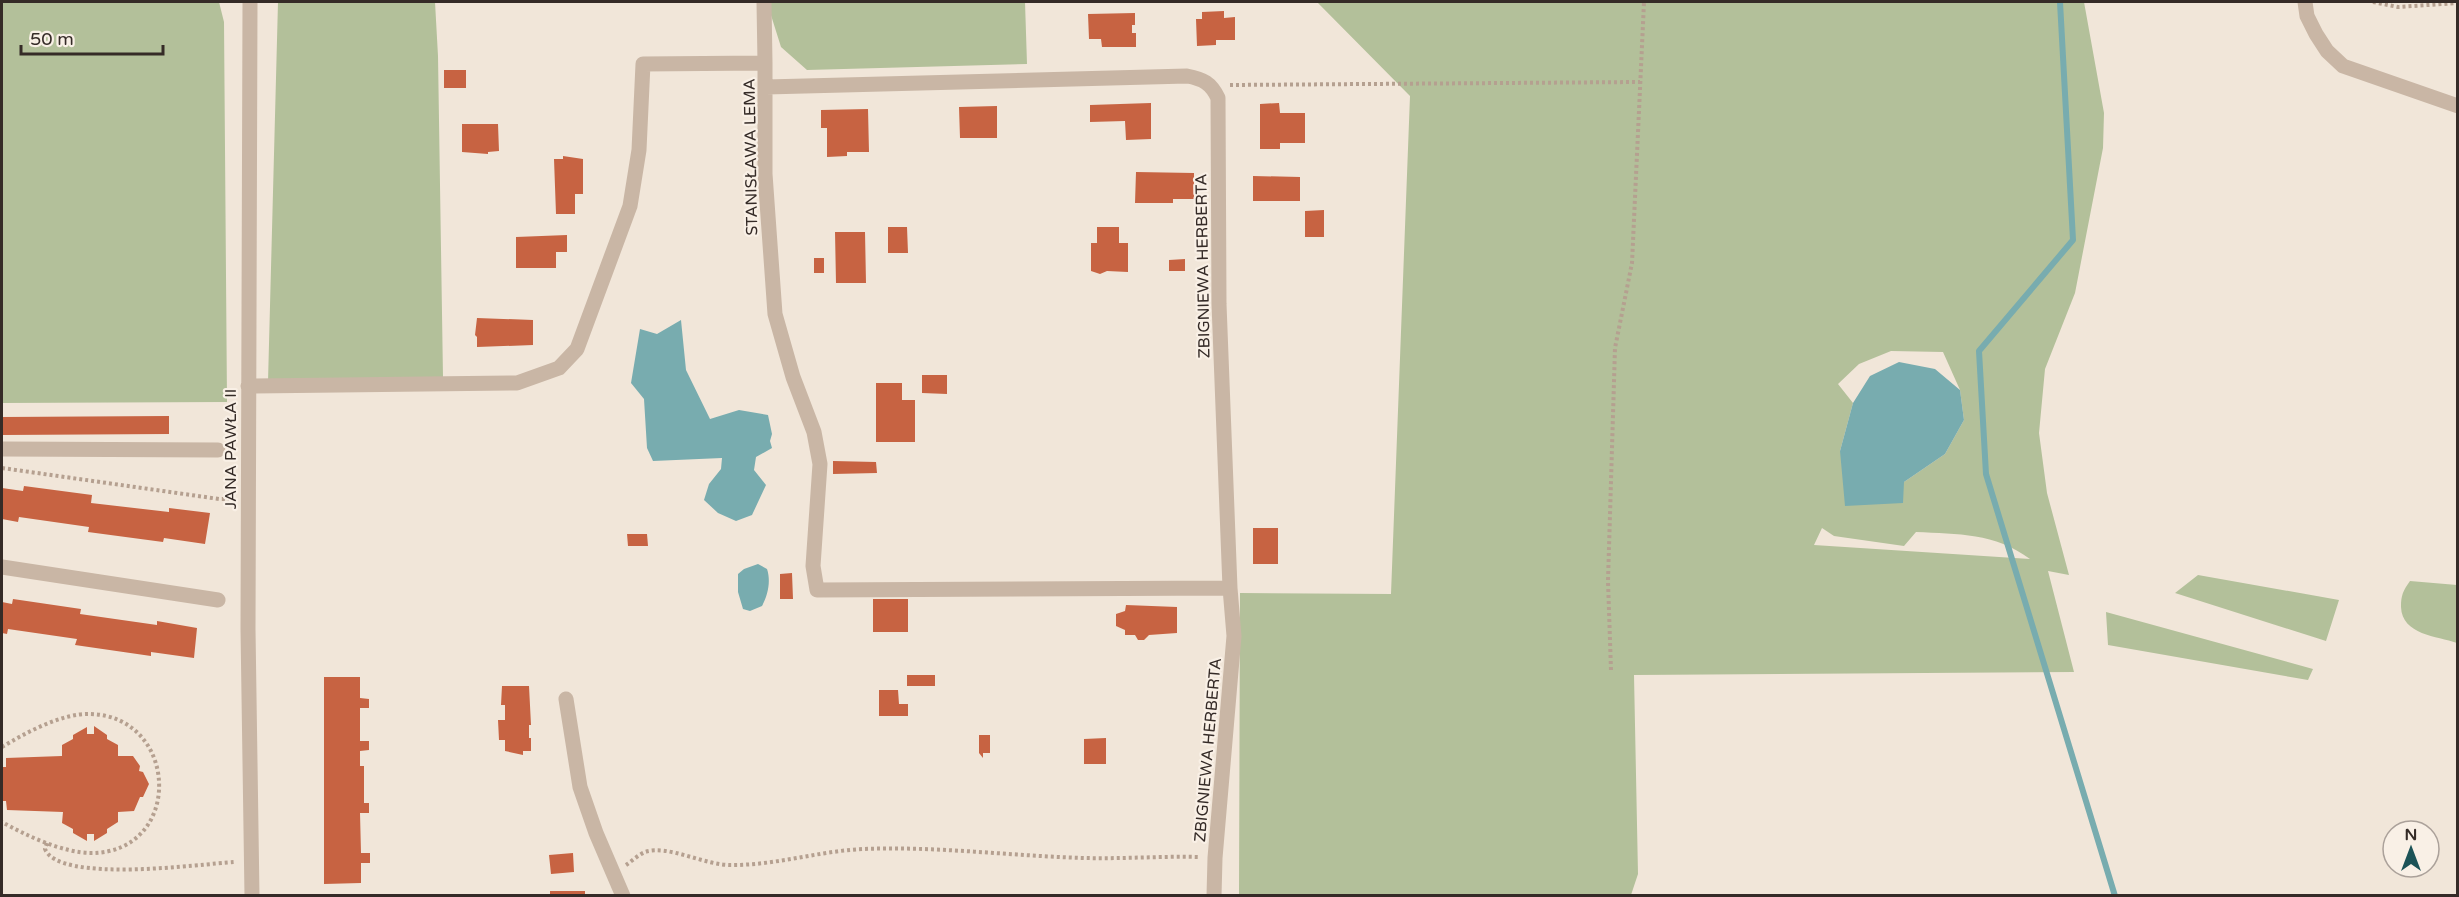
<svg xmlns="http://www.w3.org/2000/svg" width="2459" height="897" font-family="'Varela Round',sans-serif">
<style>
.green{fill:#b3c09a;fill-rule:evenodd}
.water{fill:#78acaf}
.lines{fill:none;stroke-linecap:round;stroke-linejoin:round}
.stream{stroke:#78acaf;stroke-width:6}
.building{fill:#c76342}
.path{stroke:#b5a090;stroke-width:4;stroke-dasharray:3 3;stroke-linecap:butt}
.minor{stroke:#c9b6a5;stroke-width:15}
.labels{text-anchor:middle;stroke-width:4.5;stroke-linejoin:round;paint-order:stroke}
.street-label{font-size:16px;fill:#352b27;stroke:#f9f0e6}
</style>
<rect width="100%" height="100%" fill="#f1e6d9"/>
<path class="green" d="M2 2H219L224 22 227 402 2 403Z
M278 2H435L438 56 443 377 268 382Z
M770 2H1025L1027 64 807 70 781 47 770 12Z
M1317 2H2084L2104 113 2103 148 2075 293 2045 369 2039 433 2047 493 2069 575 2048 571 2074 672 1634 675 1638 874 1631 895 1239 896 1240 593 1391 594 1410 96ZM1891 351 1943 352 1960 390 1964 420 1945 454 1904 482 1840 451 1853 403 1838 384 1859 364ZM1822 528 1834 536 1904 546 1916 532C1958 534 1995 533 2030 559L1814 545Z
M2198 575 2339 600 2326 641 2175 593Z
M2410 581 2457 585V643C2437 636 2402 635 2401 607 2401 595 2403 591 2410 581Z
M2106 612 2313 669 2308 680 2108 645Z"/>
<path class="water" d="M681 320 686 370 710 419 739 410 768 415 772 434 770 441 772 448 756 457 754 470 766 485 752 515 736 521 718 513 704 500 709 484 721 469 722 458 653 461 647 448 644 399 631 383 640 329 657 334Z
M1899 362 1935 369 1960 390 1964 420 1945 454 1904 482 1903 503 1845 506 1840 451 1853 403 1870 376Z
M758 564 767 569C771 581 768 595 762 606L750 611 743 609 738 592V574L744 569Z"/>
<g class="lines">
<path class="stream" d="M2060 2 2073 240 1979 351 1986 474 2115 896"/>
</g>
<path class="building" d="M1224 11V18L1235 17V40H1216V45L1197 46 1196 19H1202V12Z
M1135 13V25H1132V33H1136V47H1102L1101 39H1089L1088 14Z
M444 70H466V88H444Z
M1151 103V139L1126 140 1125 121 1090 122V105Z
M1279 103 1280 113H1305V143H1280V149H1260V104Z
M997 106V138H960L959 107Z
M868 109 869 152H847V156L827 157V128H821V110Z
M462 124H498L499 151 488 152V154L462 152Z
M563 156 583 159V194H575V214H556L554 159H563Z
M1136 172 1194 173V199H1173V203H1135Z
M1253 176 1300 177V201H1253Z
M1324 210V237H1305V211Z
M888 227H907L908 253H888Z
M1097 227H1119V243H1128V272L1107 271 1100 274 1091 271V243H1097Z
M835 232H865L866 283H836Z
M567 235V252H556V268H516V237Z
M814 258H824V273H814Z
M1185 259V271H1169V260Z
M477 318 533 320V345L477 347V337L475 335Z
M922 375H947V394L922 393Z
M876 383H902V400H915V442H876Z
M169 416V434L2 435V417Z
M833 461 876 462 877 473 833 474Z
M24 486 92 495 91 503 169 512V508L210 513 205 544 164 538 163 542 88 532 89 527 19 517 18 522 2 519V488L23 491Z
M1253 528H1278V564H1253Z
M627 534H647L648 546H628Z
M792 573 793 599H780V574Z
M13 599 81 609 80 614 157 625V621L197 628 194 658 151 652V656L75 645 77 639 8 629 7 634 2 633V602L12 604Z
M873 599H908V632H873Z
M1126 605 1177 607V633L1149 635 1144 640H1138L1135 635H1125V630L1116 626V614L1125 611Z
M907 675H935V686H907Z
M324 677H360V698L369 699V708H360V741H369V750L360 751V766H364V803H369V813H360L361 853H370V863H361V883L324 884Z
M502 686H529L531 725H529V738H531V751H523V755L505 751V740H499L498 720H505V705H501Z
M879 690H898L899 704H908V716H879Z
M94 726 107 735V739L118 745V756H133L140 766 139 771 143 772 149 784 143 797H140L134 811 118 812V822L107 829V833L94 841V834H87V841L73 833V829L62 823 63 812 7 810 6 801H2V767H6V758L62 756V745L73 739V735L87 727V734H94Z
M979 735H990V753H983V758L979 753Z
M1106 738V764H1084V739Z
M573 853 574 872 551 874 549 855Z
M550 891H585V896H550Z"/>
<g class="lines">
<path class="path" d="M2373 2 2398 7 2458 3
M1230 85 1640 82
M2 468 219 499H231
M1611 670 1608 581 1615 348 1632 263 1644 2
M2 747C25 733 62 713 90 714 180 716 184 853 91 853 63 853 25 835 2 822
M47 843 45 849C59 884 201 864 234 862
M626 865C632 861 638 855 645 852 668 844 705 866 733 865 777 865 819 851 863 849 937 846 1011 856 1085 858 1123 859 1161 856 1199 857"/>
<path class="minor" d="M250 2 248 629 252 896
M764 2 765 63
M2305 2 2307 16 2316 34 2327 51 2343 66 2458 106
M766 87 1187 76C1203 79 1211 83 1218 98L1219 304 1230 588 1234 636 1215 858 1214 896
M248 386 517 383 559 368 577 349 630 206 639 150 643 64 765 63V174L775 314 793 377 814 432 820 464 813 566 817 590 1230 588
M2 449 218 450
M2 567 218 600
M566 699 580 787 596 833 623 896"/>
</g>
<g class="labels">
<g class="street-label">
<text transform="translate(750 157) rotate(-91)" y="6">STANISŁAWA LEMA</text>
<text transform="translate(1202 266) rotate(-91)" y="6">ZBIGNIEWA HERBERTA</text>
<text transform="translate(230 449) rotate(-90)" y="6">JANA PAWŁA II</text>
<text transform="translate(1207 750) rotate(-85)" y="6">ZBIGNIEWA HERBERTA</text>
</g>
</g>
<rect width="2459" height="897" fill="none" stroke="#352b27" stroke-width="6"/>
<g transform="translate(2411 849)"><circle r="28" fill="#f9f0e6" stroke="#aba19a" stroke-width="1.5"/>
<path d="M0-4.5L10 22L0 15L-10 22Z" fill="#1c5357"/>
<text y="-9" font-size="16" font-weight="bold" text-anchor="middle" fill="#352b27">N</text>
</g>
<path d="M21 45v9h142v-9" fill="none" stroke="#352b27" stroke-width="3"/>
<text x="30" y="45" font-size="18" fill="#352b27" stroke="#f9f0e6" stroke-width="4.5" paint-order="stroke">50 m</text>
</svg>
